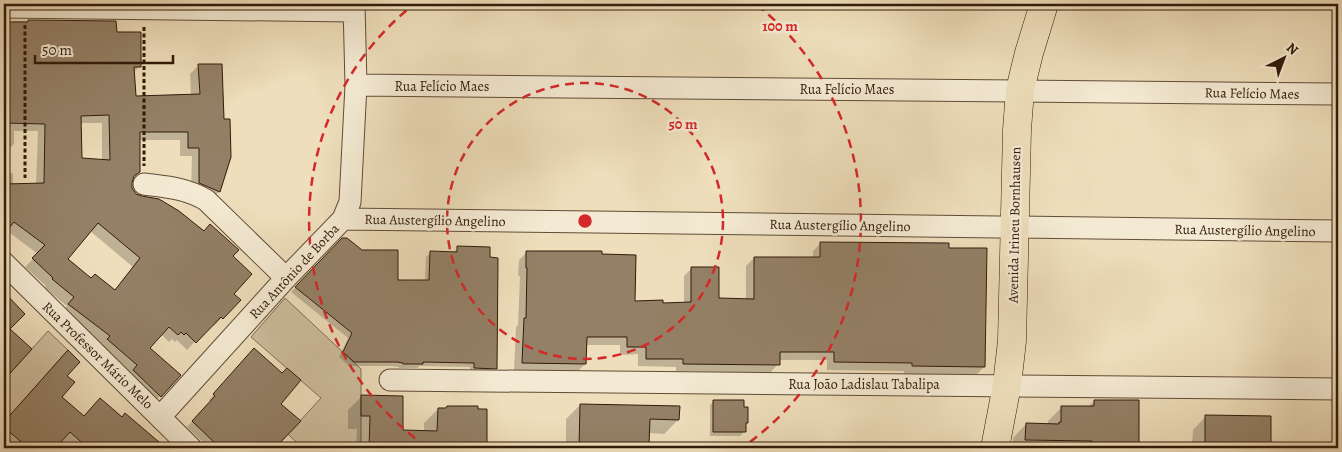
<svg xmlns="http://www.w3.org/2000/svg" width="1342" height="452" font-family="Alegreya,serif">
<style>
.green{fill:#cebd9d;stroke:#806c54}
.shadow{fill:#0003;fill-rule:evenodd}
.building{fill:#948066;stroke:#321b0a;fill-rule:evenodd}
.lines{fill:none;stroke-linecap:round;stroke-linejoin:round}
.minor-casing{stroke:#614c36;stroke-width:23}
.major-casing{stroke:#321b0a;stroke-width:29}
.path{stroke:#321b0a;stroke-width:3;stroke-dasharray:4 2.5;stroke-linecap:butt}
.minor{stroke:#f4ead3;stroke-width:21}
.major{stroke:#eedebb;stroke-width:28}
.ring{fill:none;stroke:#d62828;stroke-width:2.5;stroke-dasharray:9 6}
.labels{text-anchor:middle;stroke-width:5;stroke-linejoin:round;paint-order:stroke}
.street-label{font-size:14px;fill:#321b0a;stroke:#f4ead3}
.centre{fill:#d62828;stroke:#f4ead3;stroke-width:2.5}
.ring-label{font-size:15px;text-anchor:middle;font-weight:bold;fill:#d62828;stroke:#f4ead3;stroke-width:5;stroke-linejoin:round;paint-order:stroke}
</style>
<rect width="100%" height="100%" fill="#eedebb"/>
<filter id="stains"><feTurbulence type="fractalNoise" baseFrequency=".004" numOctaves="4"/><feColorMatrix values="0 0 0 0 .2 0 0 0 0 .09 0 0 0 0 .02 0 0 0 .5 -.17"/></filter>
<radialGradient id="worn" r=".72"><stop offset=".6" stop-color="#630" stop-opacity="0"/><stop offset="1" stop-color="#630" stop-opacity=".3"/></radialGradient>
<path class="green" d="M285 298 361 369V448H302L288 434 321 398 251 337Z
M48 331 68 350 4 422V380Z"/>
<path class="shadow" d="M13 21 116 22V33L140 66 133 73 135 97 191 96 190 74 198 66 223 120 230 157 219 192 211 200 191 191 192 156H180V140H139V172L132 179 131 189 135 195 231 256 232 294 239 300 214 326 212 324 187 350 177 340 175 342 172 339 169 342 161 334 149 348 160 396 152 404 100 347 103 345 61 313 67 306 45 288 46 286 25 267 38 254 6 230 4 232V23H11ZM80 123H102V161L80 159ZM14 131H38L36 184 13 185V173H8V150L14 144ZM90 231 133 267 114 291 91 279 66 259Z
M342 240 397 281H425L426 257 430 253 453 252 458 248 495 368 491 372H470V367L419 366 418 368H399V367L391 366H349L339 357 348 338 291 292Z
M821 243 984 367 976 375 904 374V371L827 370V360H778V364L770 373 676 371V367L638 366V354L620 355V345H585V364L577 372 514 370 516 327 518 325 520 276H518L519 260 527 252 601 256 634 302 662 304 684 303V276L692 268 718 300H746V266L754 258 813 259V251Z
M4 303 6 305 8 329 30 349 4 378Z
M248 354 279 404 280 441 287 448H209L187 427 211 402 209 400Z
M58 362 66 376 61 397 83 417 121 418 156 441 158 440 167 448H66L59 442 53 448H4V423Z
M362 396 401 431 424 432V423L438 409 485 446 508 447 507 448H356L357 429H348V410Z
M714 401 743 408 747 422 744 425V432L740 436H710V405Z
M1094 401H1138L1137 448H1013V438L1026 424 1048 425V421L1062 407H1088Z
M580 405 678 420 664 434 649 433 648 444 644 448H566V419Z
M1206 416 1270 417V448H1169L1173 445H1192L1193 430Z
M913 446 940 448H910Z"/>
<path class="building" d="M28 20 116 21 117 32H141V67H134L136 96 200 94 198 64H222L224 119H230L231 157 220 192 199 183V148H188V132H140V172L134 176 132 183V188L136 194 142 196 159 199 179 211 204 231 210 224 239 250 233 256 252 274 234 294 241 300 223 319 221 317 196 343 186 333 184 335 181 332 178 335 169 327 150 348 181 375 161 397 133 370 137 365 107 339 110 336 68 304 74 297 52 279 53 278 32 258 45 245 14 222 4 234V184L44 183 45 124 4 123V22H28ZM109 115 110 160 82 158 81 116ZM98 223 140 258 115 290 95 274 91 278 68 259Z
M342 238H347L362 250H398V280H429L430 251 457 252V246L490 247V257L498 258 497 369 474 368V363L423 362V364H403V363L397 362H354L343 352 352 333 295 287Z
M820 242 949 243V248H987L985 367 912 366V363L834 362V352H780V365L683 364V359H646V347H627V337H587L586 364 522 363 524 318H526L527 268H526V251H602V254L636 255 635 301 663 300V303L691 302V267H719V298L754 299V257H820Z
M4 292 25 314 10 329 32 349 4 380Z
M254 348 282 373 287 368 301 380 281 404 301 421 275 448H220L192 421 215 396 213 394Z
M68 350 80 362 67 376 75 382 62 397 84 416 100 398 122 417 125 413 166 448H88L70 432 55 448H28L4 427V422Z
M361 395 403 396V430L437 431 438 408H446L447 406H478V409H487V448H369L370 416H361Z
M713 400H744V407H748V423H746V432H713Z
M1094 400H1139V448H1092V441L1025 440 1026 423 1059 424V422H1061V406H1094Z
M580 404 680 406 679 420 650 419 649 445 634 444V448H579Z
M1205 415 1271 416V448H1205Z"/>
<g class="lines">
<defs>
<path id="minor" d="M4 7 354 11
M356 85 1338 94
M144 184C167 187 186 188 206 200L286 278
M343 219 1338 231
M4 263 191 448
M390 380 1338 389
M160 417 286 278 343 219 350 202 356 85 354 4"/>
<path id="major" d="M995 448 1007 385 1012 341 1017 130 1020 90 1029 53 1044 4"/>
</defs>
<use href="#minor" class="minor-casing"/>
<use href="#major" class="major-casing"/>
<path class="path" d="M25 25V178
M144 27V166"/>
<use href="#minor" class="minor"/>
<use href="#major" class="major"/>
</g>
<g class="ring">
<circle cx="585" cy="221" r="138"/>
<path d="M427 447A276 276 0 0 1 413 5M757 5A276 276 0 0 1 743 447"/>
</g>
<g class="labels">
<g class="street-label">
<text x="442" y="91">Rua Felício Maes</text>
<text x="847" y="94">Rua Felício Maes</text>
<text transform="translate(1252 93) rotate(1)" y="5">Rua Felício Maes</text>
<text transform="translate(435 220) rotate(1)" y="5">Rua Austergílio Angelino</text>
<text transform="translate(840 225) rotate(1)" y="5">Rua Austergílio Angelino</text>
<text transform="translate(1014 225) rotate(-89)" y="5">Avenida Irineu Bornhausen</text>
<text transform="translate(1245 230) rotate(1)" y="5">Rua Austergílio Angelino</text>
<text transform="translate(294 271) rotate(-47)" y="5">Rua Antônio de Borba</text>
<text transform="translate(98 355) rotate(44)" y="5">Rua Professor Mário Melo</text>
<text x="864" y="389">Rua João Ladislau Tabalipa</text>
</g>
</g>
<circle cx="585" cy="221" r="8" class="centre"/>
<g class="ring-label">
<text x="780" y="31">100 m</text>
<text x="683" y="129">50 m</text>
</g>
<rect width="1342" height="452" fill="none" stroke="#eedebb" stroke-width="20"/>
<rect x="5" y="5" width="1332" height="442" fill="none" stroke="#321b0a" stroke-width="2.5"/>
<rect x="10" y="10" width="1322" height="432" fill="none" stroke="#321b0a"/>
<g transform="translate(1284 58) rotate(42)" stroke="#f4ead3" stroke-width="4" paint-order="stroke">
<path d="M0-4L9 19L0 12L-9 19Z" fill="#321b0a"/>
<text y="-8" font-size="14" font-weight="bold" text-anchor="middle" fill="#321b0a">N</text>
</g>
<path d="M35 55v8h138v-8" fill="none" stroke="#321b0a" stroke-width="2.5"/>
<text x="42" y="55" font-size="15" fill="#321b0a" stroke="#f4ead3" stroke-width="4" paint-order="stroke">50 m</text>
<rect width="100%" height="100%" filter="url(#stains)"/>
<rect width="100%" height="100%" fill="url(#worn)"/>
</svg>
